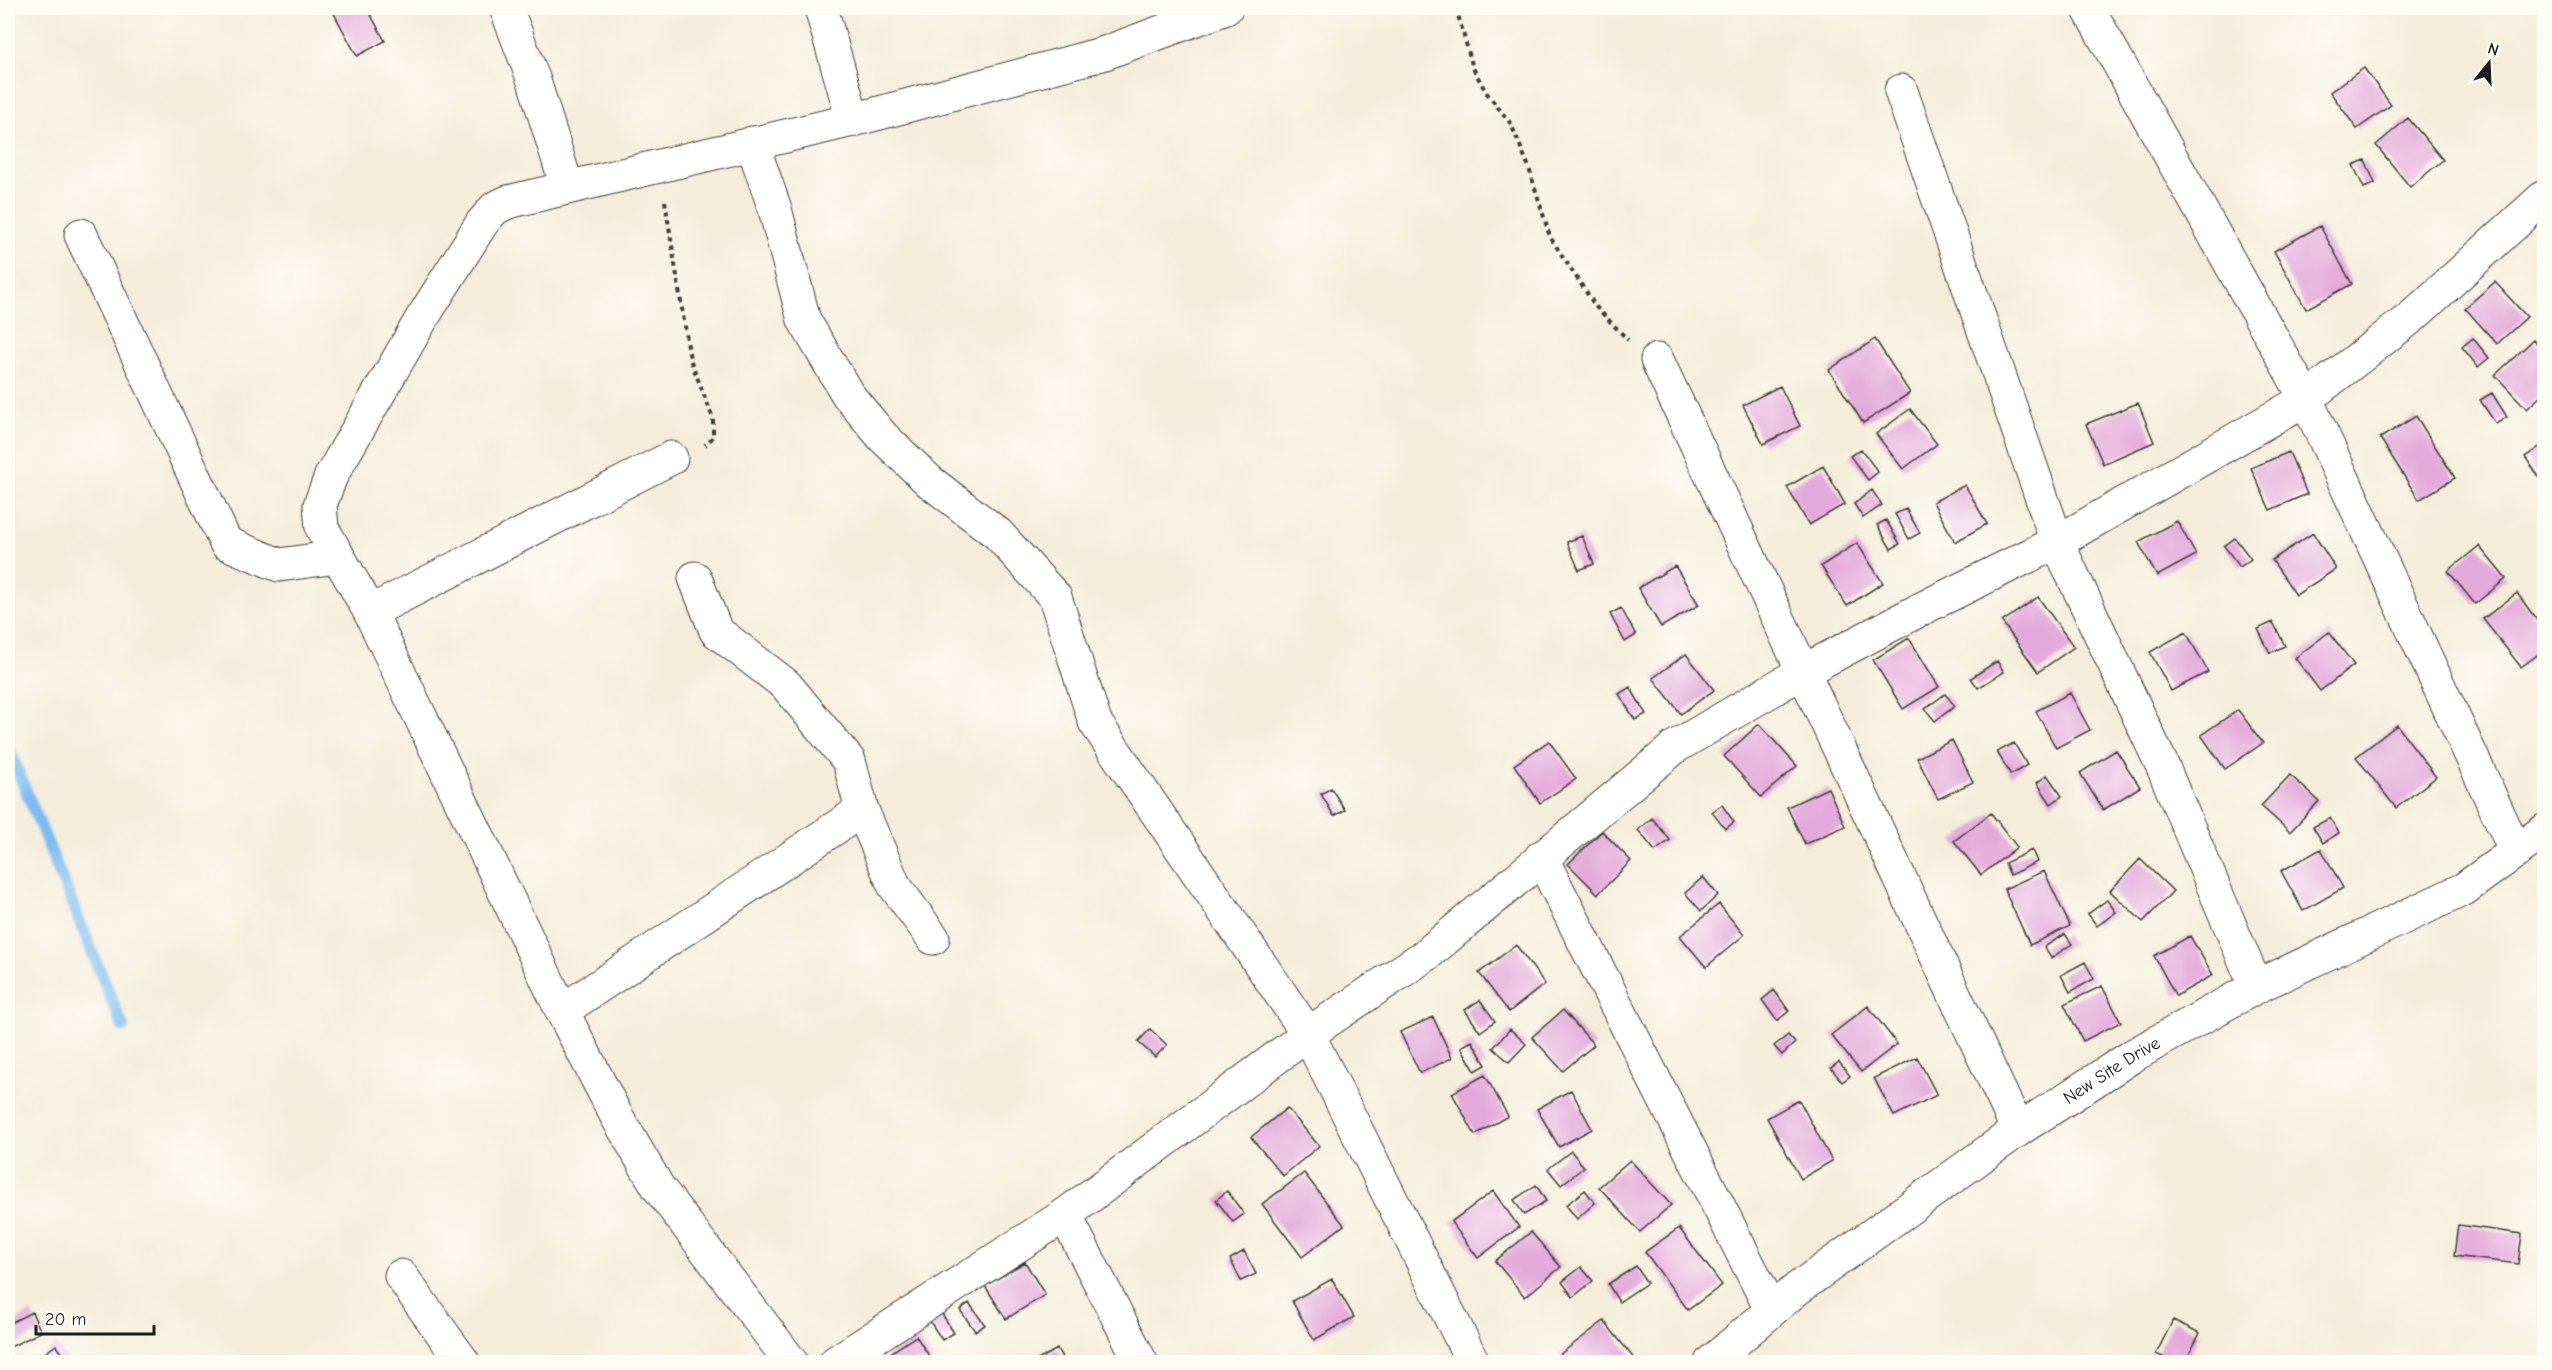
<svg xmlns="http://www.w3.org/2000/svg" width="2552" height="1370" font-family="'Comic Neue',sans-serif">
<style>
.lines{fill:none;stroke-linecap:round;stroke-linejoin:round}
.stream{stroke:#7cbbf0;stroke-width:12}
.building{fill:#e3a9da}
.minor-casing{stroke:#3d3b38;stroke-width:35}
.path{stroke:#3d3b38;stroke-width:4;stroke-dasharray:4.5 4.5;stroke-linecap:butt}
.minor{stroke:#fff;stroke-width:33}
.labels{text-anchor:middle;stroke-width:6;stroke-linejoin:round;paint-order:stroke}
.street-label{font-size:18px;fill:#1c1c1c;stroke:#fdfcf7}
</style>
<rect width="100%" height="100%" fill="#fdfcf7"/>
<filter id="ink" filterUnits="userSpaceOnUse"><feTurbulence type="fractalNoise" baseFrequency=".0167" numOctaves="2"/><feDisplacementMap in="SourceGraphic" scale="12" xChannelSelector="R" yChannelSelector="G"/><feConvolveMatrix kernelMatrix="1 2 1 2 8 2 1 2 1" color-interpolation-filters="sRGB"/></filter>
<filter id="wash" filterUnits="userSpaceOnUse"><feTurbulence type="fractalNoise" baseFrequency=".008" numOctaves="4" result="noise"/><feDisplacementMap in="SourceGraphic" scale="24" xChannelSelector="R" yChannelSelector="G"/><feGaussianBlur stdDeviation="1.35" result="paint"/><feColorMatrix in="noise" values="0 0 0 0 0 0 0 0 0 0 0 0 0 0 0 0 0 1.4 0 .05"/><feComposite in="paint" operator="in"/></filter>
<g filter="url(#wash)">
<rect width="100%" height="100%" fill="#f5edda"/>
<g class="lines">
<path class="stream" d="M8 747 123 1027"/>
</g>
<g id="blocks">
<path class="building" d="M331 8H367L385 41 357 56Z
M2364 68 2391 105 2357 129 2330 92Z
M2408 118 2443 160 2410 187 2376 145Z
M2365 160 2375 183 2364 188 2353 165Z
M2320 226 2352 284 2306 309 2274 251Z
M2495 282 2527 317 2497 344 2465 308Z
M2473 338 2489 358 2478 367 2462 347Z
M1875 339 1910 393 1863 423 1829 370Z
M2533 340 2544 352V393L2527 409 2495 375Z
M1780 386 1800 426 1763 444 1743 405Z
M2492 393 2507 417 2496 424 2480 400Z
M2138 403 2154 442 2103 464 2086 424Z
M1910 409 1937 444 1903 469 1876 434Z
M2416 416 2455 478 2419 500 2380 438Z
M2544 444V484L2525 457Z
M1861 449 1878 472 1868 480 1850 456Z
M2289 452 2307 494 2270 510 2251 468Z
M1823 466 1845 504 1809 525 1787 487Z
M1965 485 1987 524 1955 542 1933 502Z
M1872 490 1882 505 1863 518 1854 504Z
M1906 509 1920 533 1909 539 1895 514Z
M1886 520 1900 544 1891 549 1877 525Z
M2177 521 2196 555 2157 576 2138 542Z
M2313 533 2336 569 2296 595 2272 560Z
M1582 536 1594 564 1579 570 1567 542Z
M2235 538 2251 559 2240 567 2224 546Z
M1857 543 1883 583 1847 606 1821 566Z
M2479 546 2506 579 2475 604 2448 571Z
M1675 566 1699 605 1661 627 1638 588Z
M2517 593 2544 630V650L2521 667 2483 619Z
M2038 597 2074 647 2038 672 2002 622Z
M1621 608 1636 635 1625 642 1610 614Z
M2273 622 2285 646 2270 653 2258 629Z
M2186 632 2208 672 2171 691 2150 652Z
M2329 632 2354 665 2320 691 2295 658Z
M1909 638 1939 687 1903 709 1873 660Z
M1686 654 1714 690 1681 714 1653 678Z
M1997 661 2004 672 1978 688 1971 678Z
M1630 687 1646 714 1635 720 1619 694Z
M2070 693 2090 730 2056 748 2036 711Z
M1945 694 1955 706 1935 721 1925 709Z
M2238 710 2263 743 2225 769 2201 735Z
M1759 724 1797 766 1761 797 1724 756Z
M2397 725 2436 777 2396 808 2356 757Z
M1952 740 1973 782 1938 799 1917 758Z
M1549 741 1576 779 1540 803 1514 765Z
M2014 743 2027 765 2011 775 1997 752Z
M2116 750 2140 787 2103 810 2080 773Z
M2047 775 2062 796 2051 804 2037 783Z
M2290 775 2319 801 2290 832 2261 806Z
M1331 788 1345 810 1334 816 1321 794Z
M1828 788 1845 826 1805 844 1787 807Z
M1722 805 1734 822 1725 829 1712 812Z
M1991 813 2017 847 1981 875 1954 841Z
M1652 818 1670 840 1655 851 1638 830Z
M2330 818 2339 833 2323 843 2313 827Z
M1602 831 1631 861 1598 894 1568 864Z
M2321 849 2343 888 2303 911 2281 871Z
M2032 850 2037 862 2010 875 2005 863Z
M2140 859 2173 891 2143 922 2110 891Z
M2044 871 2070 926 2030 945 2004 889Z
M1703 877 1718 895 1701 911 1685 893Z
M2107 900 2116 912 2097 926 2088 914Z
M1719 904 1744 935 1706 967 1680 936Z
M2065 934 2072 944 2051 958 2044 947Z
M2190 936 2213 975 2176 996 2154 956Z
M1516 945 1545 984 1509 1012 1479 973Z
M2085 962 2094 979 2070 992 2061 975Z
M2102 986 2121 1022 2083 1041 2064 1004Z
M1774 990 1789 1011 1777 1021 1762 1000Z
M1480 1000 1495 1021 1480 1032 1465 1010Z
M1868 1006 1897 1044 1861 1072 1831 1035Z
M1563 1010 1594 1045 1563 1071 1532 1037Z
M1433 1017 1452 1058 1420 1073 1400 1032Z
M1150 1029 1167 1045 1155 1057 1138 1042Z
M1510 1029 1526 1044 1509 1062 1493 1048Z
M1788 1035 1795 1043 1782 1055 1774 1046Z
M1472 1041 1486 1065 1475 1071 1461 1047Z
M1917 1057 1937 1095 1894 1116 1874 1078Z
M1839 1062 1850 1076 1842 1082 1831 1068Z
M1485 1075 1508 1116 1475 1135 1452 1093Z
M1571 1090 1592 1129 1559 1147 1537 1109Z
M1799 1100 1832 1161 1801 1179 1767 1118Z
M1287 1108 1319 1146 1283 1176 1251 1137Z
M1571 1151 1584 1167 1561 1185 1548 1169Z
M1630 1160 1671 1205 1640 1232 1599 1187Z
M1304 1173 1344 1225 1302 1257 1262 1204Z
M1536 1185 1546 1201 1524 1215 1514 1200Z
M1585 1190 1595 1203 1577 1219 1566 1205Z
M1227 1191 1244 1214 1233 1222 1216 1200Z
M1493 1191 1519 1227 1478 1258 1451 1222Z
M2458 1225 2522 1234 2518 1264 2454 1256Z
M1679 1228 1722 1285 1688 1310 1645 1252Z
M1531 1232 1561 1267 1525 1297 1495 1261Z
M1244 1251 1256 1274 1241 1281 1230 1259Z
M1025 1262 1045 1295 1006 1319 985 1286Z
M1636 1266 1647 1283 1619 1302 1608 1284Z
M1581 1267 1593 1281 1573 1297 1562 1282Z
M1332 1279 1354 1317 1314 1340 1292 1301Z
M969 1303 985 1325 975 1331 960 1310Z
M939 1309 954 1333 942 1340 927 1317Z
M32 1312 41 1332 8 1348V1324Z
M2173 1320 2200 1333 2185 1362H2173L2156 1354Z
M1604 1321 1636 1361 1565 1362 1559 1355Z
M916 1336 933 1362H891L886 1356Z
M56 1345 69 1362H33Z
M1057 1349 1065 1362H1034Z"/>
</g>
</g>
<g filter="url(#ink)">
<use href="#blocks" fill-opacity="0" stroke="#3d3b38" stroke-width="1.5"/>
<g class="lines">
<defs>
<g id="minor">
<path d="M506 8 534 81 567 187"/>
<path d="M821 8 853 120"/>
<path d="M2088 8 2306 399 2516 852"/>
<path d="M1901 91 2057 542 2162 765 2256 987"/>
<path d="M752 143 775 209 804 320 848 395 883 437 929 481 998 534 1055 597 1095 722 1308 1034 1473 1362"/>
<path d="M81 235 226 543 279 565 337 557"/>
<path d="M1657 360 2018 1130"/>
<path d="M695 578 716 631 786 685 849 761 862 810 894 885 933 938"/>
<path d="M370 612 671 458"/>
<path d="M1541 857 1771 1309"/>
<path d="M562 1011 862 810"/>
<path d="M1065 1215 1141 1362"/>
<path d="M401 1276 463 1362"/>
<path d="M791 1362 658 1187 616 1115 562 1011 370 612 322 528 320 505 331 476 421 320 482 223 495 208 508 202 853 120 1102 54 1226 8"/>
<path d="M836 1362 1065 1215 1308 1034 1426 955 1675 747 1804 671 1925 607 2057 542 2306 399 2413 316 2544 197"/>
<path id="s1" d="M1711 1362 1797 1289 2018 1130 2134 1055 2256 987 2464 889 2544 831"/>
</g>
</defs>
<use href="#minor" class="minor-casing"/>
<path class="path" d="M1456 8 1473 68 1486 92 1511 124 1528 165 1550 237 1596 307 1628 340
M665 201 690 359 713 418V437L705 445"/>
<use href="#minor" class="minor"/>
</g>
</g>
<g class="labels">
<g class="street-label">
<text dy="6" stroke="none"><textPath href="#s1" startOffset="496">New Site Drive</textPath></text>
</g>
</g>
<rect width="2552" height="1370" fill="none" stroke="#fdfcf7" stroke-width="30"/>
<g transform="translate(2489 63) rotate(18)" stroke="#fdfcf7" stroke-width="4.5" paint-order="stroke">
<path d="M0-4.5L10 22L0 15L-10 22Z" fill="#1c1c1c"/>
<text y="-9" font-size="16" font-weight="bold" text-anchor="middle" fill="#1c1c1c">N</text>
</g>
<path d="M36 1325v9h118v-9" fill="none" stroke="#1c1c1c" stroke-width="3"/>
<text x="45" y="1325" font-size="18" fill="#1c1c1c" stroke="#fdfcf7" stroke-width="4.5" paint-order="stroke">20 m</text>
</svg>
